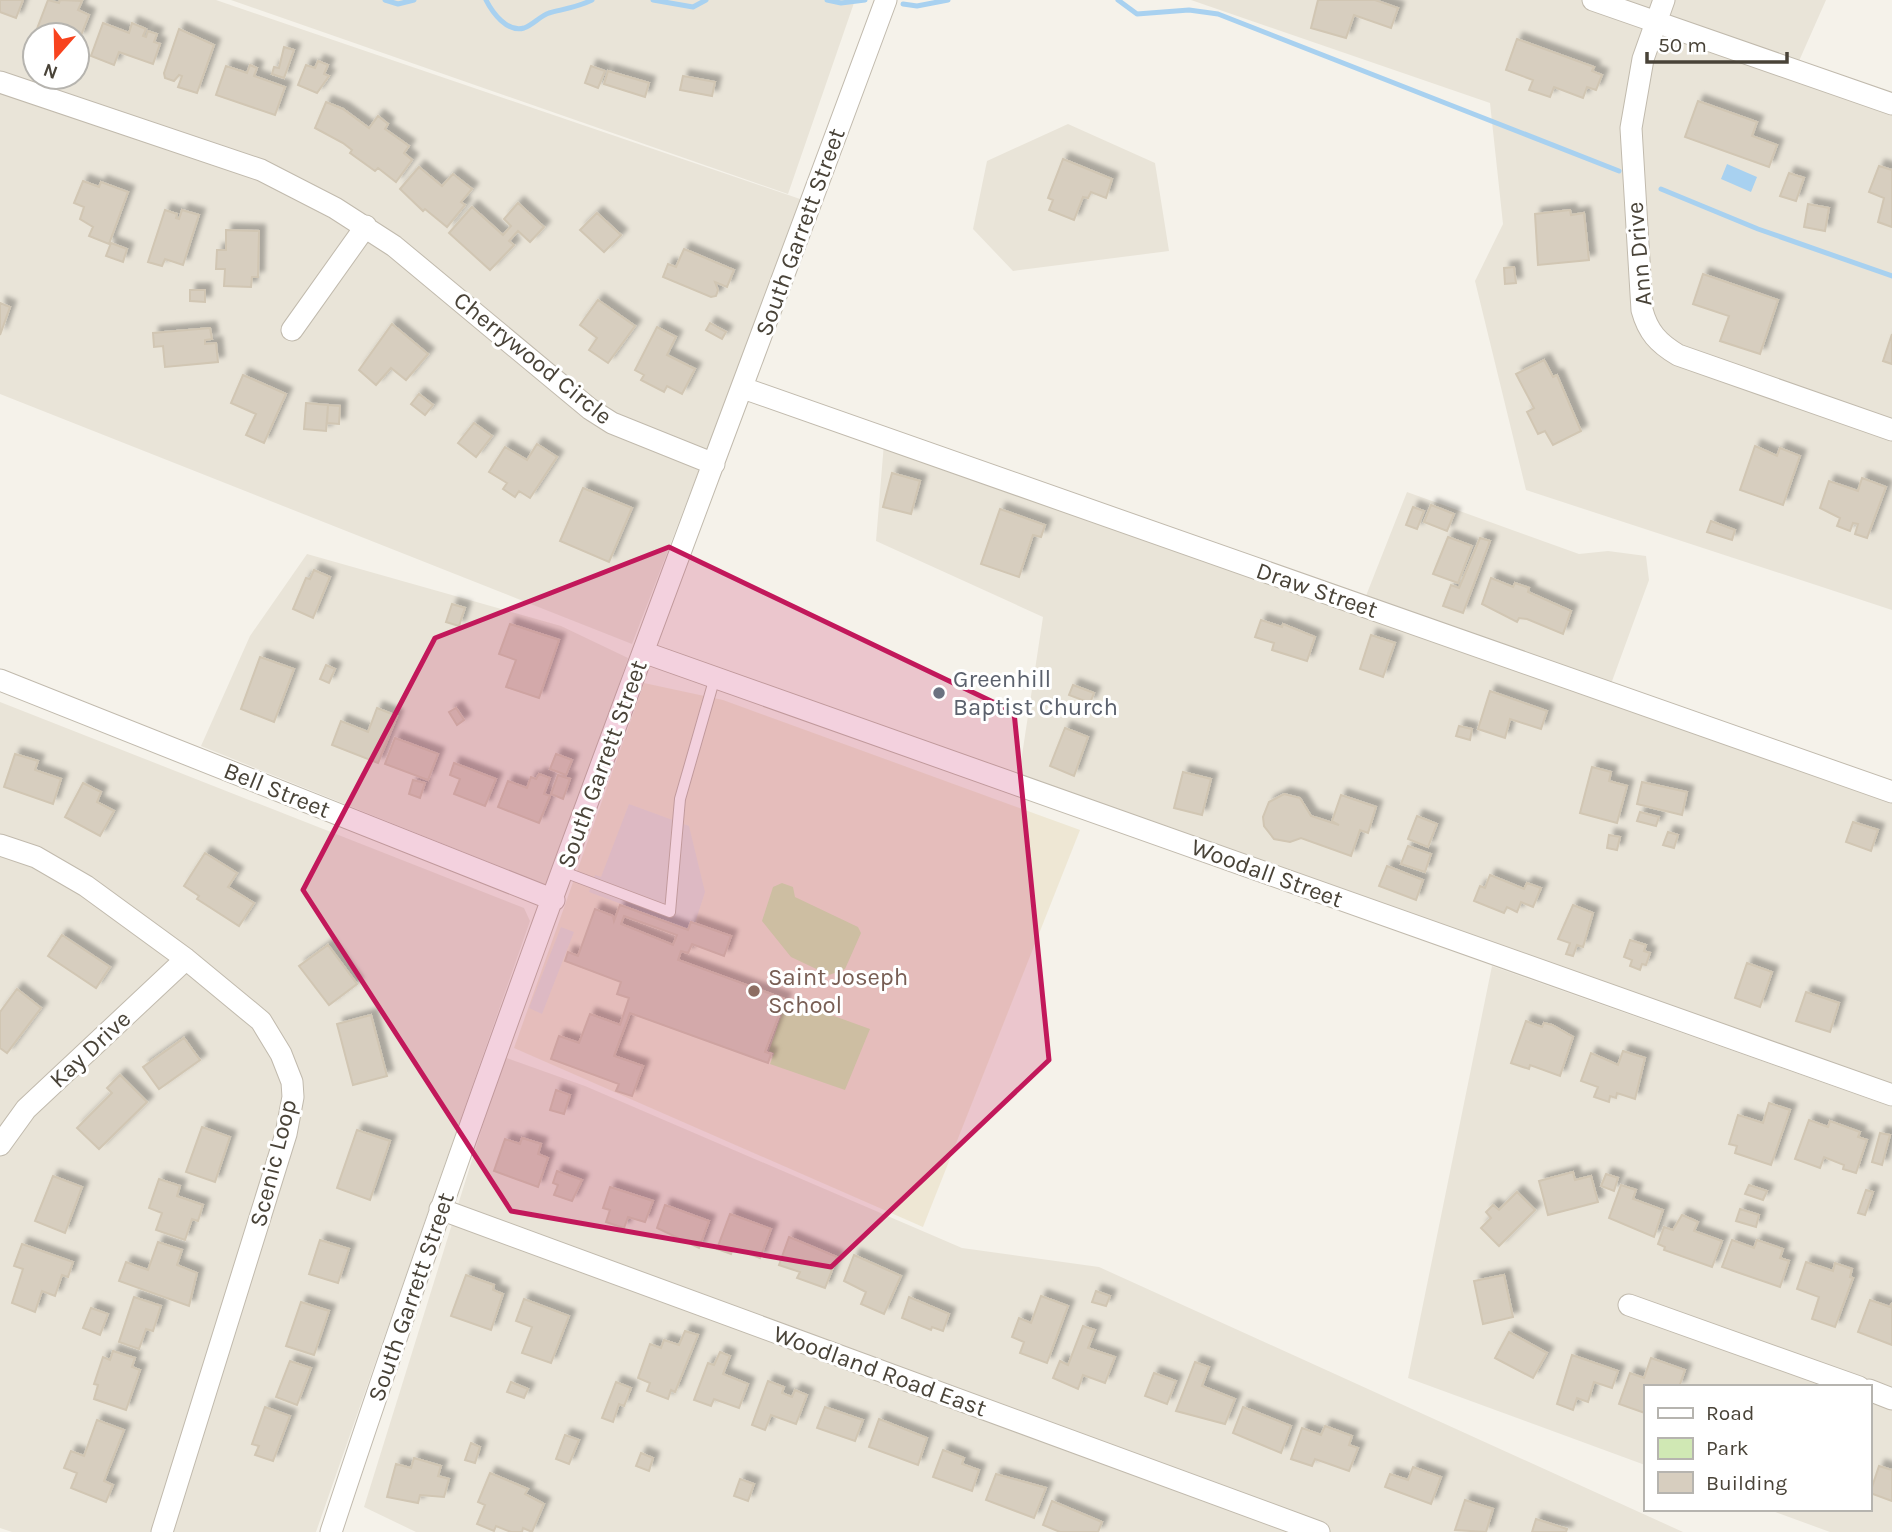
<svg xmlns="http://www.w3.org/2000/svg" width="1892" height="1532" font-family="Karla,sans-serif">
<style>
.residential{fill:#e9e4d8;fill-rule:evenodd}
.education{fill:#eee7d4}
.green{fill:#d0e8b4}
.parking{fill:#e4e2de}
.water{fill:#a8d1f0}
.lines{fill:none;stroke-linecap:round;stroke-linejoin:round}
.stream{stroke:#a8d1f0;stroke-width:5}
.building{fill:#d7cebf;stroke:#d1c6b3;stroke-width:2;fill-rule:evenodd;filter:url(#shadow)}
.lane-casing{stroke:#c1baad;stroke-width:12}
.street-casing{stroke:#c1baad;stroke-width:23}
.lane{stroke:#fff;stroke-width:10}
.street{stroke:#fff;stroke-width:21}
.marked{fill:#c2185b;fill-opacity:0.2;stroke:#c2185b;stroke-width:5;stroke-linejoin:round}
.worship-dot{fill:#6b7280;stroke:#fff;stroke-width:2.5}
.education-dot{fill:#8d6e63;stroke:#fff;stroke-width:2.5}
.labels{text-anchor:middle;stroke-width:6;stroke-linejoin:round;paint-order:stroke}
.street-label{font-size:24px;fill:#494338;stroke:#fff}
.worship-label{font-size:24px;fill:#5b616d;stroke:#fff;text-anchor:start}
.education-label{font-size:24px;fill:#785e54;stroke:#fff;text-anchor:start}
</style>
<defs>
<filter id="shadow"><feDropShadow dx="6" dy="-6" stdDeviation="2" flood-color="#0004"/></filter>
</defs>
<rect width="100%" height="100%" fill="#f5f2ea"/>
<path class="residential" d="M0 0H216L803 200 632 644 0 394ZM35 35H77V77H35Z
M231 0H855L788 194Z
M1191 0H1826L1799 61 1892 93V610L1526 490 1475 281 1503 224 1490 103Z
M1068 124 1155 163 1169 251 1013 271 973 229 987 161Z
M884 443 1360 611 1407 492 1579 554 1608 551 1646 556 1649 580 1611 684 1892 785V1087L1019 775 1043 617 876 541Z
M307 554 561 626 628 658 550 887 201 746 250 636Z
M0 702 524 908 530 921 316 1532H12L0 1528Z
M1492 966 1892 1107V1532H1830L1767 1509H1869V1387H1645V1465L1408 1378Z
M504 1057 585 1086 962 1248 1099 1267 1683 1532H416L364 1507Z"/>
<path class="education" d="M644 683 723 700 1080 830 923 1227 514 1048Z"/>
<path class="green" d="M782 883 793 887 795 897 858 927 861 933 845 969 829 975 791 957 762 921 773 887Z
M787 999 870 1029 845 1090 770 1064 774 1053 769 1051Z"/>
<path class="parking" d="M629 804 689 826 705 892 695 923 691 922 688 929 589 892 595 875 601 877Z
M561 927 574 932 542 1014 529 1008Z"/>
<path class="water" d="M1727 164 1757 177 1751 192 1721 179Z"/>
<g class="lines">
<path class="stream" d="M385 0 398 4 414 0
M486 0C492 12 507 33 524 28 533 25 540 16 549 13 564 9 578 7 592 0
M653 0 693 7 706 0
M827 0 841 3 865 0
M1118 0 1137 14 1189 10 1218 14 1619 171
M903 4 917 6 948 0
M1661 189 1758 229 1892 276"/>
</g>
<path class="building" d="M0 0H23L16 18 0 12Z
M48 0 59 3 60 0 82 1 78 10 89 15 80 38 70 34 35 35V43L32 42Z
M1318 0H1375L1398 8 1391 28 1354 15 1346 38 1311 28Z
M103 23 129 33 132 23 146 29 143 36 146 37 148 31 157 34 154 42 160 44 153 64 119 52 114 65 91 56Z
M179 29 214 45 197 93 178 87 182 76 179 75 174 81 165 78 164 73Z
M1517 39 1594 67 1592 71 1602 75 1596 90 1587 87 1583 98 1554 87 1550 97 1529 90 1533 80 1506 70Z
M284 47 294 50 284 78 272 74 274 67 279 68Z
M318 61 328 65 324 74 329 76 317 93 298 85 306 65 315 68Z
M250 65 257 68 254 76 285 87 275 115 216 95 226 66 247 73Z
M591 66 605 71 598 88 585 83Z
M608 71 649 83 645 97 604 84Z
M683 76 715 82 712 96 680 90Z
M1698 101 1757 122 1752 136 1777 145 1769 167 1685 137Z
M326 102 343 109 369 128 378 116 388 124 385 129 409 146 404 153 412 160 396 182 378 168 375 171 350 153 352 150 343 143 315 128Z
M1063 159 1112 179 1106 198 1091 192 1088 198 1083 197 1074 220 1049 210 1053 200 1048 198Z
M1879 166 1892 170V227L1878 222 1884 198 1869 192Z
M419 167 442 186 453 174 472 189 461 202 465 205 447 227 425 209 423 211 400 189Z
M1789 173 1804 178 1796 201 1780 196Z
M83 181 99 187 101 182 128 192 109 244 89 236 93 227 80 219 84 207 74 203Z
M518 203 544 227 530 242 518 231 509 241 514 245 490 270 449 233 472 207 503 235 511 226 504 219Z
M1808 204 1829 208 1825 231 1804 227Z
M165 210 177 214 176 218 179 219 182 210 199 215 183 265 165 259 162 266 148 262Z
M1570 210 1571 215 1584 213 1589 260 1538 265 1535 214Z
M597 213 621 235 604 252 580 230Z
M226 230 259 231 258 277H252L251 287 224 286 225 269H216L217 250H226Z
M111 243 127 249 123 262 106 256Z
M684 249 734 270 727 287 715 282 718 290 716 296 711 297 663 277 668 264 676 267Z
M1514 267 1516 283 1505 284 1504 268Z
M1703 274 1778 300 1760 354 1720 341 1729 316 1693 304Z
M190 290H205V302L190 301Z
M598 300 635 326 608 363 589 350 597 338 580 325Z
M0 303 10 307 0 335Z
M710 323 726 332 722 339 706 330Z
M392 324 428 354 406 380 391 368 376 385 359 370Z
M657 327 676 337 667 355 695 369 682 394 667 386 664 392 641 380 644 375 635 370Z
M210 328 212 339 205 340V344L216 343 218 362 165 367 163 346 154 347 153 333Z
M1892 334V364L1883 361Z
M1544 360 1553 377 1557 375 1581 431 1553 445 1545 431 1538 434 1527 412 1534 408 1516 374Z
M243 375 286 394 264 443 246 435 256 414 231 403Z
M419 394 433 405 425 415 411 404Z
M306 403 328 405 326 431 304 429Z
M328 405 340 406 339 424 327 423Z
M474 423 492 436 476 457 458 443Z
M537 444 557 457 530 498 519 491 515 497 503 489 507 483 489 472 505 447 527 460Z
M1755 446 1777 456 1780 448 1800 456 1783 505 1740 490Z
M892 473 920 481 911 514 883 507Z
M1862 478 1886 487 1867 538 1855 534 1858 524 1853 523 1850 531 1837 526 1840 518 1820 508 1829 481 1858 491Z
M583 488 632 508 609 562 560 541Z
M1431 505 1454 514 1447 531 1424 522Z
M1413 507 1424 511 1417 529 1406 525Z
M1000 509 1045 525 1041 537 1033 535 1019 577 981 564Z
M1711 521 1735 530 1732 540 1707 532Z
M1448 537 1472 546 1458 583 1433 574Z
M1480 538 1490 541 1463 613 1443 606 1451 585 1459 588Z
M314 570 330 577 313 618 293 609 306 578 310 579Z
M1491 578 1513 587 1515 583 1529 588 1528 592 1571 611 1563 634 1527 619 1519 618 1517 622 1482 604Z
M452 604 465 608 459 626 446 622Z
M1261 620 1282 627 1283 624 1315 637 1307 661 1272 650 1274 643 1255 637Z
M510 624 559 640 539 698 506 687 516 660 499 654Z
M1371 635 1395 643 1383 677 1360 669Z
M260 657 294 669 274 722 241 709Z
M326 665 335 669 329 683 320 679Z
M1073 685 1094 693 1090 703 1069 695Z
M1490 691 1547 711 1541 729 1510 719 1505 738 1478 729Z
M377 708 397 716 378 763 332 745 341 721 368 732Z
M456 708 464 720 457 725 449 712Z
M1459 726 1472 729 1470 740 1456 736Z
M1065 728 1088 737 1074 776 1050 766Z
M395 738 438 754 428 780 385 764Z
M15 754 38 761 35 770 61 779 53 804 4 787Z
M556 754 572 760 566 775 550 769Z
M454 763 496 779 485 806 454 794 460 779 450 775Z
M1592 767 1611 772 1609 781 1627 786 1617 823 1580 813Z
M1183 772 1211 779 1202 815 1174 808Z
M539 774 550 778 544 794 550 796 539 823 498 807 508 781 527 788 531 777 536 779Z
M558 775 570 779 563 799 551 794Z
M413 780 425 783 420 798 409 794Z
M1642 782 1687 792 1682 815 1637 804Z
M83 783 101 792 97 802 114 811 100 836 65 817Z
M1284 794 1300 798 1311 816 1339 825 1332 821 1341 795 1376 807 1368 833 1360 830 1351 856 1301 838 1290 842 1274 839 1264 826 1263 817 1269 802Z
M1640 812 1659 817 1656 826 1637 821Z
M1417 816 1437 824 1428 847 1408 839Z
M1853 822 1878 830 1871 851 1846 842Z
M1668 832 1678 835 1674 848 1663 845Z
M1609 835 1620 837 1617 850 1607 848Z
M1408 846 1431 854 1425 872 1401 864Z
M205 853 237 873 228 887 254 903 239 926 197 899 199 896 184 886Z
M1387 866 1423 880 1416 900 1379 886Z
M1490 875 1524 889 1527 883 1541 888 1533 907 1521 902 1517 912 1507 907 1504 913 1474 901 1480 886 1485 888Z
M620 905 688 930 691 922 731 936 724 956 692 944 688 953 681 951 678 960 785 999 765 1052 771 1054 768 1063 630 1013 614 1056 643 1066 632 1096 616 1091 619 1084 551 1059 559 1036 579 1043 590 1014 620 1025 629 998 617 994 621 982 565 961 568 952 578 956 595 909 613 916 614 921ZM624 916 677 935 673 945 621 924Z
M1573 905 1593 913 1583 947 1577 945 1573 956 1566 954 1570 943 1558 939Z
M62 935 110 967 96 988 48 956Z
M1630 940 1646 945 1644 951 1650 953 1646 965 1642 964 1640 970 1630 966 1632 960 1624 957Z
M328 945 357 984 329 1005 299 966Z
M1747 963 1772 972 1760 1007 1735 998Z
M17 989 41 1008 7 1053 0 1048V1012Z
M1806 992 1839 1003 1830 1032 1796 1021Z
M371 1015 387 1076 353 1085 337 1024Z
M1526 1021 1542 1027 1544 1023 1552 1025 1573 1037 1560 1076 1530 1065 1529 1069 1511 1063Z
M184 1038 200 1060 159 1089 143 1067Z
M1623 1051 1645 1058 1635 1099 1617 1093 1616 1098 1610 1096 1609 1102 1594 1097 1598 1087 1581 1081 1591 1053 1618 1065Z
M120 1075 147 1102 99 1149 77 1128 112 1093 107 1088Z
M556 1090 570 1095 564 1114 550 1110Z
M1769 1103 1790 1110 1771 1165 1735 1153 1737 1146 1729 1144 1738 1115 1763 1123Z
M1809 1120 1828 1127 1830 1121 1860 1132 1858 1137 1867 1140 1856 1173 1843 1169 1844 1165 1824 1157 1820 1168 1795 1159Z
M202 1127 230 1137 215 1182 186 1172Z
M357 1130 390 1141 370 1200 337 1188Z
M1880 1133 1890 1135 1882 1165 1872 1162Z
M522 1138 541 1144 538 1154 548 1158 538 1187 494 1171 505 1139 520 1144Z
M557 1171 582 1180 572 1201 554 1195 558 1185 553 1183Z
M1573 1172 1575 1180 1591 1176 1598 1202 1548 1215 1539 1181Z
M1606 1174 1618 1178 1614 1191 1601 1186Z
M53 1176 82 1187 65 1233 35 1221Z
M159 1179 180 1186 177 1196 203 1205 198 1221 192 1219 185 1240 156 1230 162 1213 149 1208Z
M1621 1185 1636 1190 1633 1199 1663 1210 1654 1237 1609 1218Z
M1749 1185 1767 1191 1763 1200 1745 1194Z
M610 1187 653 1201 645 1222 628 1217 624 1228 606 1222 610 1210 603 1208Z
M1866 1190 1873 1192 1865 1215 1858 1213Z
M1517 1192 1535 1210 1499 1246 1481 1228 1491 1218 1486 1212 1493 1205 1499 1210Z
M665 1205 709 1221 699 1248 657 1228Z
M1740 1209 1759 1215 1756 1227 1736 1221Z
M730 1214 771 1229 760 1258 733 1248 731 1254 717 1249Z
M1682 1215 1698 1222 1694 1231 1722 1241 1712 1267 1664 1250 1665 1247 1658 1244 1664 1227 1673 1230Z
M789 1237 837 1257 825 1288 797 1278 800 1272 779 1265Z
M320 1240 349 1249 338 1283 309 1274Z
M1732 1240 1754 1248 1757 1240 1783 1249 1780 1258 1789 1261 1780 1287 1722 1267Z
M158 1242 182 1250 177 1265 197 1273 189 1306 119 1281 126 1262 148 1270Z
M22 1244 73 1262 68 1277 62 1275 55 1296 42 1291 35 1312 12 1303 23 1269 14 1266Z
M854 1255 901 1276 884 1314 861 1304 866 1292 844 1281Z
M1806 1262 1833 1271 1835 1263 1852 1269 1850 1277 1853 1278 1835 1327 1812 1319 1819 1297 1797 1289Z
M466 1275 494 1285 493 1290 503 1294 491 1330 451 1316Z
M1504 1275 1513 1317 1483 1324 1474 1281Z
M1096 1291 1110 1296 1106 1306 1092 1302Z
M1041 1296 1068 1306 1047 1363 1020 1353 1024 1342 1012 1337 1019 1318 1031 1323Z
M134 1297 161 1306 153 1331 146 1329 139 1349 119 1342Z
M909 1297 949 1314 943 1331 932 1327 931 1330 902 1318Z
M524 1299 569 1316 551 1363 522 1353 532 1327 516 1321Z
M1870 1300 1890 1307 1892 1303V1345L1858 1332Z
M301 1302 329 1311 314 1355 286 1346Z
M91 1308 108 1314 100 1335 83 1328Z
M1083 1326 1095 1330 1088 1348 1115 1357 1105 1383 1083 1375 1078 1389 1053 1378 1060 1361 1068 1365Z
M685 1331 698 1335 675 1392 671 1390 668 1399 647 1391 650 1383 638 1378 650 1344 661 1348 664 1340 679 1345Z
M1509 1332 1547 1353 1533 1378 1495 1358Z
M113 1351 135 1358 132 1367 140 1370 126 1410 94 1399 98 1385 94 1384 103 1357 110 1360Z
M720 1352 730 1356 723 1374 748 1384 739 1408 714 1399 711 1406 694 1400 708 1363 714 1365Z
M1572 1355 1618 1371 1612 1388 1594 1382 1588 1402 1577 1398 1573 1410 1557 1404Z
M1651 1358 1685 1370 1679 1387H1645V1413L1619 1404 1630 1373 1644 1378Z
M290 1361 311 1368 297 1405 276 1397Z
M1195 1362 1209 1367 1202 1386 1235 1399 1225 1424 1176 1411Z
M1154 1373 1176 1381 1167 1404 1145 1396Z
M768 1381 784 1387 782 1393 792 1397 795 1390 807 1395 796 1424 771 1415 765 1430 752 1425Z
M511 1382 528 1389 524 1398 507 1392Z
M616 1382 631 1388 624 1406 619 1404 613 1422 602 1418Z
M265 1407 290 1416 273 1461 255 1455 259 1446 252 1444Z
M825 1407 863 1420 855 1441 817 1428Z
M1243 1407 1291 1426 1281 1453 1233 1433Z
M879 1419 927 1438 918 1465 869 1447Z
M97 1420 124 1430 104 1481 113 1485 106 1502 71 1488 77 1473 64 1468 71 1451 84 1456Z
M1325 1426 1352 1436 1349 1445 1358 1448 1349 1471 1315 1459 1312 1466 1291 1459 1302 1428 1321 1435Z
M565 1435 579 1440 569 1464 556 1459Z
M471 1443 480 1447 475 1463 465 1460Z
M943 1450 964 1458 962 1464 979 1470 972 1491 933 1477Z
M641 1453 653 1458 649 1471 636 1466Z
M414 1458 441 1466 438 1476 449 1479 444 1497 420 1495 418 1503 387 1497 396 1464 411 1468Z
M1879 1466 1892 1470V1501L1870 1493Z
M1413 1467 1441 1477 1431 1504 1385 1487 1390 1474 1408 1480Z
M490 1473 528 1489 525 1494 544 1504 532 1532 523 1528 522 1532H511L496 1526 494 1531 477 1524 485 1505 478 1502Z
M996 1474 1046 1488 1034 1518 986 1500Z
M740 1479 754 1484 748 1501 734 1496Z
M1465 1500 1493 1509 1486 1532 1455 1530Z
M1052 1501 1102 1522 1098 1532H1060L1043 1525Z
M1536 1519 1567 1529 1566 1532H1532Z"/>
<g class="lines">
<defs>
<path id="lane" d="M564 872 670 912 680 799 715 677"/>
<path id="street" d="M1593 0 1892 104
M1664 0 1643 59 1631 128 1642 310C1648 332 1658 343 1678 355L1892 430
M0 82 261 170 335 208 394 246 590 409 612 423 714 464
M292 330 366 226
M743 388 1892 792
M643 652 1892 1095
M0 680 554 900
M0 845 36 857 86 886 186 959 261 1021 281 1054 292 1082 293 1097 286 1134 162 1532
M0 1145 26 1109 186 959
M440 1209 1319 1532
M1629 1305 1859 1387
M1869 1390 1892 1399
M331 1532C501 1016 698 509 886 0"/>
</defs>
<use href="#lane" class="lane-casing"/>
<use href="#street" class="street-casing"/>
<use href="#lane" class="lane"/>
<use href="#street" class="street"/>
</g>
<path class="marked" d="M669 547 1014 712 1049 1060 831 1267 511 1211 303 890 435 638Z"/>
<circle class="worship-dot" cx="939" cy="693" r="7"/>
<circle class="education-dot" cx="754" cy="991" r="7"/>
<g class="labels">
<g class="street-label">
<text transform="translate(800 232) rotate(-70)" y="8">South Garrett Street</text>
<text transform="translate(1639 254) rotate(-95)" y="8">Ann Drive</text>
<text transform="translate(533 358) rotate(39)" y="8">Cherrywood Circle</text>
<text transform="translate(1317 590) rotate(19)" y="8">Draw Street</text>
<text transform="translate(602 764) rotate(-70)" y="8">South Garrett Street</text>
<text transform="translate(277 790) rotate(22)" y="8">Bell Street</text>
<text transform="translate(1267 873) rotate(20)" y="8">Woodall Street</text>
<text transform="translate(90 1049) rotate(-43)" y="8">Kay Drive</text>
<text transform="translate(273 1163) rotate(-76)" y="8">Scenic Loop</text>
<text transform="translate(411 1297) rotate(-71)" y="8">South Garrett Street</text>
<text transform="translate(880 1371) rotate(20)" y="8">Woodland Road East</text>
</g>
<g class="worship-label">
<text x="953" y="687">Greenhill<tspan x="953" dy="28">Baptist Church</tspan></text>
</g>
<g class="education-label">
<text x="768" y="985">Saint Joseph<tspan x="768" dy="28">School</tspan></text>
</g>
</g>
<rect x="1644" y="1385" width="228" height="126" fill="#ffffff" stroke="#b6b4af" stroke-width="2"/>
<rect x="1658" y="1408" width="35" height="10" fill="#ffffff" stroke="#b6b4af" stroke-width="2"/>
<text x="1706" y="1420" font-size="21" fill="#494338">Road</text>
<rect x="1658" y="1438" width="35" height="21" fill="#d0e8b4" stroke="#b6b4af" stroke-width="2"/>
<text x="1706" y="1455" font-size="21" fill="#494338">Park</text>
<rect x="1658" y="1472" width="35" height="21" fill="#d7cebf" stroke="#b6b4af" stroke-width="2"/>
<text x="1706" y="1490" font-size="21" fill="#494338">Building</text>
<g transform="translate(56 56) rotate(200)"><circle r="33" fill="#ffffff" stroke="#b6b4af" stroke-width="2"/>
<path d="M0-5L12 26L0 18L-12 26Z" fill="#f8431e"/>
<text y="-10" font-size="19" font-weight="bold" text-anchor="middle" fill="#494338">N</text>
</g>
<path d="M1647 52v10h140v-10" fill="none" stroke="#494338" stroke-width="3.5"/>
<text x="1658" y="52" font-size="21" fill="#494338" stroke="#ffffff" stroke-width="5" paint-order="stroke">50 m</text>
</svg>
